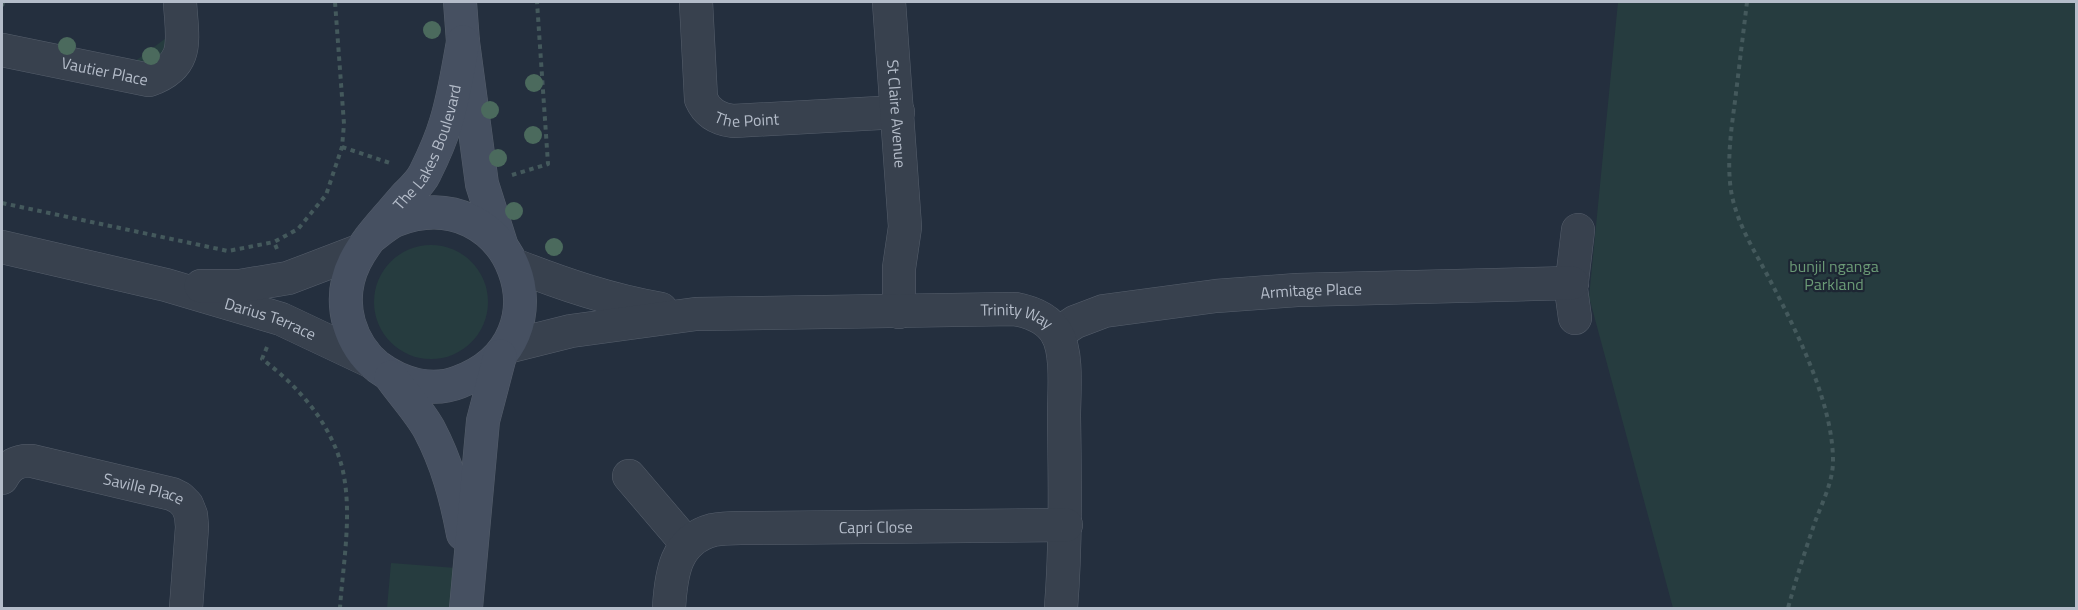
<svg xmlns="http://www.w3.org/2000/svg" width="2078" height="610" font-family="'Titillium Web',sans-serif">
<style>
.green{fill:#263c3f}
.lines{fill:none;stroke-linecap:round;stroke-linejoin:round}
.street-casing{stroke:#565f6c;stroke-width:34}
.secondary-casing{stroke:#565f6c;stroke-width:34}
.path{stroke:#44595c;stroke-width:4;stroke-dasharray:4.5 4.5;stroke-linecap:butt}
.street{stroke:#38414e;stroke-width:33}
.secondary{stroke:#465061;stroke-width:33}
.tree{fill:#4b6a5d}
.labels{text-anchor:middle;stroke-width:4.5;stroke-linejoin:round;paint-order:stroke}
.street-label{font-size:16px;fill:#b4bcc9;stroke:#1d2633}
.park-label{font-size:16px;fill:#6b9a76;stroke:#1d2633}
</style>
<rect width="100%" height="100%" fill="#242f3e"/>
<path class="green" d="M1618 2H2076V608H1673L1589 297Z
M170 35 159 62 130 65Z
M374 302a57 57 0 1 1 114 0a57 57 0 1 1-114 0Z
M391 563 456 568 453 608H387Z"/>
<g class="lines">
<defs>
<g id="street">
<path id="s1" d="M696 2 701 99C707 113 718 119 733 121L898 112"/>
<path id="s2" d="M889 2 905 227 899 268V312"/>
<path id="s3" d="M2 50 149 80C191 65 182 39 180 2"/>
<path id="s4" d="M2 247 166 285 281 319 370 361"/>
<path d="M514 265C563 284 609 300 661 309"/>
<path d="M201 286H240L288 278 359 251"/>
<path d="M1575 318 1571 289 1578 230"/>
<path id="s5" d="M1057 334 1075 322 1104 311 1216 296 1297 290 1572 283"/>
<path id="s6" d="M507 347 571 331 696 314 1015 309C1031 312 1048 318 1057 334 1068 354 1064 393 1064 416 1065 480 1066 544 1061 608"/>
<path d="M629 476 687 544"/>
<path id="s7" d="M2 478C9 465 17 460 32 461L172 494 180 498 187 505 191 515 192 527 186 608"/>
<path id="s8" d="M669 608C671 574 675 540 713 530 726 527 742 528 755 528L1066 525"/>
</g>
<g id="secondary">
<path d="M460 2 463 42 482 184 501 244"/>
<path id="s9" d="M370 238C378 232 387 224 396 220 511 176 574 340 459 382 432 393 401 384 378 367 364 356 354 340 349 323 334 268 373 235 405 197 412 190 421 182 425 173 433 157 441 139 446 122 454 96 458 69 463 42"/>
<path d="M391 377C403 394 419 411 429 429 447 463 456 497 463 534"/>
<path d="M466 608 483 421 500 356"/>
</g>
</defs>
<use href="#street" class="street-casing"/>
<use href="#secondary" class="secondary-casing"/>
<path class="path" d="M1747 2C1743 35 1739 68 1735 101 1731 131 1726 166 1732 196 1739 229 1758 256 1773 286 1799 336 1833 405 1833 461 1833 482 1822 503 1815 522 1805 551 1796 579 1788 608
M2 6 3 2
M342 147 393 164
M512 175 548 164 537 2
M2 203 228 251 274 242
M277 249 274 242 298 229 326 195 342 147 344 124 335 2
M267 347 262 359C298 386 330 422 342 467 353 512 343 563 340 608"/>
<use href="#street" class="street"/>
<use href="#secondary" class="secondary"/>
</g>
<g class="tree">
<circle cx="432" cy="30" r="9"/>
<circle cx="67" cy="46" r="9"/>
<circle cx="151" cy="56" r="9"/>
<circle cx="534" cy="83" r="9"/>
<circle cx="490" cy="110" r="9"/>
<circle cx="533" cy="135" r="9"/>
<circle cx="498" cy="158" r="9"/>
<circle cx="514" cy="211" r="9"/>
<circle cx="554" cy="247" r="9"/>
</g>
<g class="labels">
<g class="street-label">
<text dy="6" stroke="none"><textPath href="#s3" startOffset="105">Vautier Place</textPath></text>
<text dy="6" stroke="none"><textPath href="#s1" startOffset="152">The Point</textPath></text>
<text dy="6" stroke="none"><textPath href="#s2" startOffset="112">St Claire Avenue</textPath></text>
<text dy="6" stroke="none"><textPath href="#s9" startOffset="656">The Lakes Boulevard</textPath></text>
<text dy="6" stroke="none"><textPath href="#s5" startOffset="261">Armitage Place</textPath></text>
<text dy="6" stroke="none"><textPath href="#s4" startOffset="278">Darius Terrace</textPath></text>
<text dy="6" stroke="none"><textPath href="#s6" startOffset="514">Trinity Way</textPath></text>
<text dy="6" stroke="none"><textPath href="#s7" startOffset="152">Saville Place</textPath></text>
<text dy="6" stroke="none"><textPath href="#s8" startOffset="260">Capri Close</textPath></text>
</g>
<g class="park-label">
<text x="1834" y="272">bunjil nganga<tspan x="1834" dy="18">Parkland</tspan></text>
</g>
</g>
<rect width="2078" height="610" fill="none" stroke="#b4bcc9" stroke-width="6"/>
</svg>
